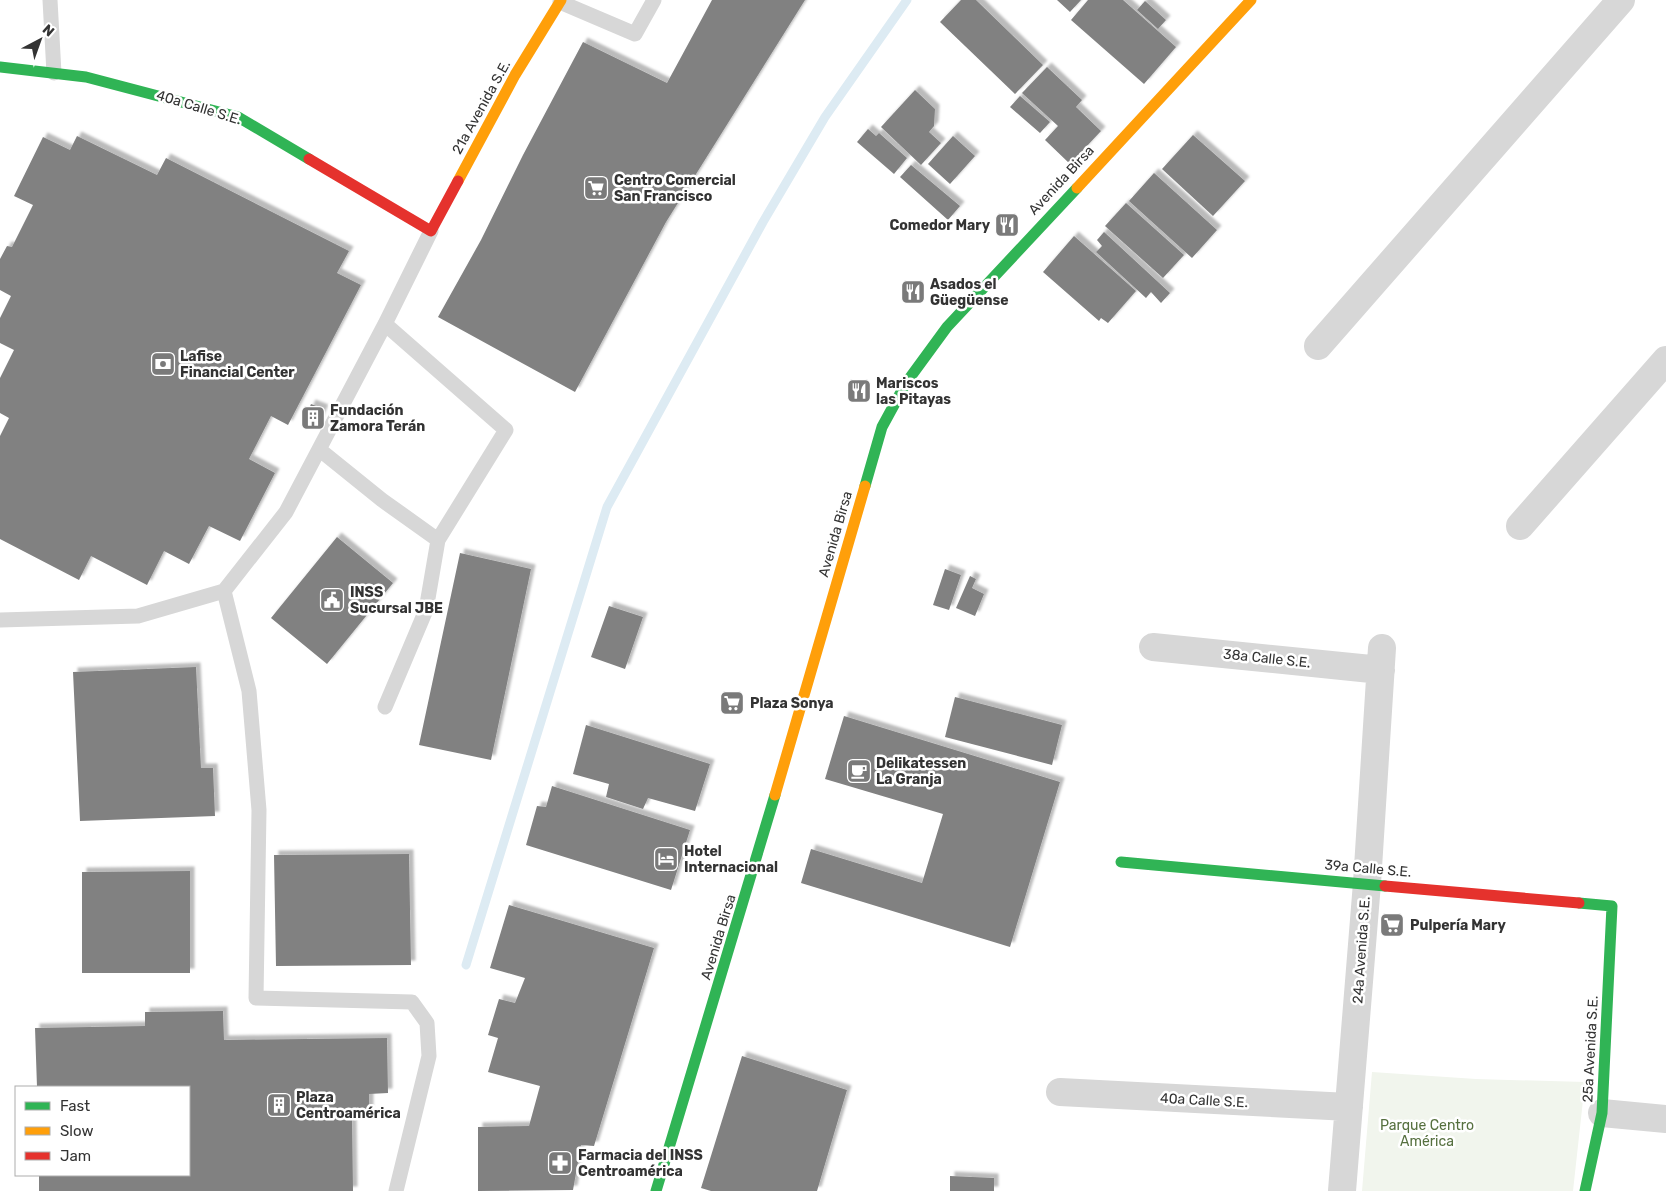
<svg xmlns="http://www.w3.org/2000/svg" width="1666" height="1191" font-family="Rubik,sans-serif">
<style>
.green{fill:#f1f5ed}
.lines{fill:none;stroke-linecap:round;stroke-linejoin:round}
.stream{stroke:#ddebf3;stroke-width:9}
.building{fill:#818181;filter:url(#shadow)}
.lane{stroke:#d7d7d7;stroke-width:15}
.street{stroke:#d7d7d7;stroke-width:28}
.fast{stroke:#30b455;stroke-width:11}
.slow{stroke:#ff9f0a;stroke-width:11}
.jam{stroke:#e5322d;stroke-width:11}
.labels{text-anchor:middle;stroke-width:5;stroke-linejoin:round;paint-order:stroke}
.street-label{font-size:14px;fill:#333;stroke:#fff}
.poi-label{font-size:14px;font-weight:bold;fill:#333;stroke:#fff;text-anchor:start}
.park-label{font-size:14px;fill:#56703f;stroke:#fff}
</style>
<defs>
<filter id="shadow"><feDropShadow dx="4.5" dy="-4.5" stdDeviation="1" flood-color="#0004"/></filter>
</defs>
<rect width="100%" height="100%" fill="#fff"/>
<path class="green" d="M1372 1072 1476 1079 1585 1082 1573 1191H1362Z"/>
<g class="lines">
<path class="stream" d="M466 965 607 507 763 222 825 117 907 0"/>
</g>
<path class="building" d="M712 0H805L666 222 575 392 438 317 481 240 523 155 583 42 667 83Z
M961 0H976L1043 65 1015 94 940 22Z
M1057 0H1081L1070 12Z
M1088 0H1123L1176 47 1144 84 1071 20Z
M1145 1 1166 20 1158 29 1137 10Z
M1047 67 1082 100 1076 107 1101 131 1070 164 1045 140 1058 126 1022 93Z
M915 90 935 109 934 126 929 132 941 143 921 165 881 127Z
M1020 96 1050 122 1040 133 1010 107Z
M868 129 876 136 879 133 907 158 894 174 857 142Z
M1193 135 1245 181 1213 216 1162 169Z
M77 136 157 175 166 158 349 251 337 273 361 285 288 425 271 416 249 459 275 473 240 541 209 526 189 564 164 551 147 585 91 556 79 580 0 539V436L9 418 0 413V378L14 350 0 343V318L11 296 0 290V259L7 246 12 247 33 205 14 196 43 137 70 150Z
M953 136 975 156 950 184 928 164Z
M911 165 960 206 948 220 900 177Z
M1154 173 1217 230 1192 258 1129 201Z
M1126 203 1184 255 1163 278 1105 226Z
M1104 232 1170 293 1161 303 1151 292 1146 298 1096 252 1102 246 1097 240Z
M1074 236 1136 291 1108 323 1101 318 1099 321 1043 272Z
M311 404 324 409 316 427 302 426Z
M337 537 393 583 327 664 271 618Z
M460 553 531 569 491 760 419 745Z
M945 569 961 575 949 610 933 605Z
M970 576 976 579 972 588 984 594 975 616 956 608Z
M609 606 643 617 625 669 591 657Z
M196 667 201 768H213L215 816 80 821 73 672Z
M955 697 1062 725 1052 765 945 737Z
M844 716 1060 782 1010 947 801 883 811 849 922 883 943 814 825 779Z
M586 725 710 764 695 811 648 798 643 809 606 797 609 784 573 774Z
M552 786 690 830 671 890 526 845 537 806 546 807Z
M409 854 411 965 276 966 274 855Z
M190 871V973H82V872Z
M509 905 654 948 594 1146 581 1145 573 1190 478 1191V1127L529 1126 540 1086 488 1072 498 1038 488 1035 499 999 515 1003 525 978 490 968Z
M223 1011 224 1040 387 1038 388 1093 369 1094V1116H352L353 1191H39V1175H189V1087H37L35 1028 145 1026V1012Z
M742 1056 847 1090 817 1191H711L701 1188Z
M950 1176 994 1178V1191H950Z"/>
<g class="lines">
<path class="lane" d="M50 0 54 73
M560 2 635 34 654 0
M320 450 382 500 438 540
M224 591 249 691 259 810 256 998 412 1002 427 1023 429 1056 396 1191
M0 620 138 616 224 591 286 512 385 324 431 231
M385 707 426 610 438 540 506 430 385 324"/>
<path class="street" d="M1318 346 1621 0
M1520 526 1666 360
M1153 647 1381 670
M1060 1092 1349 1107
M1602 1113 1666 1119
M1342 1191 1367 883 1382 648"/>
<path class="fast" d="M0 67 86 77 238 117 309 159
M865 486 882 427 906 383 947 327 1077 188
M1121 862 1385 886
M1579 903 1612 906 1602 1113 1585 1191
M656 1191 775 795"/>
<path class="slow" d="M458 181 515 75 561 0
M1077 188 1251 0
M775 795 865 486"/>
<path class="jam" d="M309 159 431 231 458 181
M1385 886 1579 903"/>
</g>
<defs>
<symbol id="supermarket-square" viewBox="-11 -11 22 22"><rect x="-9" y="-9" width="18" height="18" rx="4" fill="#7a7a7a" stroke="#fff"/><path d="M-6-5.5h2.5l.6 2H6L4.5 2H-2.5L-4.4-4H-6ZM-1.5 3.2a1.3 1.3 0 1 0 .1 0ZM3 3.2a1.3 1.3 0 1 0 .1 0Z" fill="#fff"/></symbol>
<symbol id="restaurant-square" viewBox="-11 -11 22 22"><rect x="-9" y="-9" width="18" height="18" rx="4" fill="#7a7a7a" stroke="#fff"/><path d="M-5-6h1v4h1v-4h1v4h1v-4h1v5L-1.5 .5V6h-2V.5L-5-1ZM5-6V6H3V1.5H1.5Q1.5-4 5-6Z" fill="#fff"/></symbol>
<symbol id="bank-square" viewBox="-11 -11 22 22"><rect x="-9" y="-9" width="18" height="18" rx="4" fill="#7a7a7a" stroke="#fff"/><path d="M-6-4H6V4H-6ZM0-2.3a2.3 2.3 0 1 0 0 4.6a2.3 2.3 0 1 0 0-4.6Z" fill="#fff"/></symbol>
<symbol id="building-square" viewBox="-11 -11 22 22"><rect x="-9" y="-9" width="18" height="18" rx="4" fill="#7a7a7a" stroke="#fff"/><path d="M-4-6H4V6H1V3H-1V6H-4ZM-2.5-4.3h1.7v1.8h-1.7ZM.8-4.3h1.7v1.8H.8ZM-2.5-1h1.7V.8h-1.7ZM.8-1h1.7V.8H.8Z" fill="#fff"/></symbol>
<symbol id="civic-square" viewBox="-11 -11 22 22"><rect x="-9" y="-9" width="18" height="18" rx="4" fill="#7a7a7a" stroke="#fff"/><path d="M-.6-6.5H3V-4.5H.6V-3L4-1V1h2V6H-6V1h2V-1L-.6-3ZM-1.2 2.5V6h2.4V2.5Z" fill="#fff"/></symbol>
<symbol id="cafe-square" viewBox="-11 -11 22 22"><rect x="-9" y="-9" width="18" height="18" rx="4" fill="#7a7a7a" stroke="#fff"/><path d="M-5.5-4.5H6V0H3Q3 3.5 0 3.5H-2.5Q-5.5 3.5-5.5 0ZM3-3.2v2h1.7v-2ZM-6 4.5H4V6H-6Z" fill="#fff"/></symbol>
<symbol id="hotel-square" viewBox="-11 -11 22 22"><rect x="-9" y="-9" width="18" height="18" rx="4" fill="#7a7a7a" stroke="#fff"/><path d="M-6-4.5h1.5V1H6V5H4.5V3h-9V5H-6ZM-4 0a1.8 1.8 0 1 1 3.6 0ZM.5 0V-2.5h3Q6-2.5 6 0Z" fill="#fff"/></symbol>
<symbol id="pharmacy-square" viewBox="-11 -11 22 22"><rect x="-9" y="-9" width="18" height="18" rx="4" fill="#7a7a7a" stroke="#fff"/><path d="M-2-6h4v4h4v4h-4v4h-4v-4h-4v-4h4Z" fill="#fff"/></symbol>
</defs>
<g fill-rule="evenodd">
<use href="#supermarket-square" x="582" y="174" width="28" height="28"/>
<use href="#restaurant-square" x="993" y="211" width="28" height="28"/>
<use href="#restaurant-square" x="899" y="278" width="28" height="28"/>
<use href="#bank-square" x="149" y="350" width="28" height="28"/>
<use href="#restaurant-square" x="845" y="377" width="28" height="28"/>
<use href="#building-square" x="299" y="404" width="28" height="28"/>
<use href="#civic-square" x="318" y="586" width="28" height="28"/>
<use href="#supermarket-square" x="718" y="689" width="28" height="28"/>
<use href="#cafe-square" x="845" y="757" width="28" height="28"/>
<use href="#hotel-square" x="652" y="845" width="28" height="28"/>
<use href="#supermarket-square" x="1378" y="911" width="28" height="28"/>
<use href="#building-square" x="265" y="1091" width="28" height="28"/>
<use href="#pharmacy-square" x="546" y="1149" width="28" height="28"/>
</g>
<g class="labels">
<g class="street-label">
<text transform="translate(199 107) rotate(17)" y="5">40a Calle S.E.</text>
<text transform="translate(481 107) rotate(-61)" y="5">21a Avenida S.E.</text>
<text transform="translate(1061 180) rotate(-47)" y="5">Avenida Birsa</text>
<text transform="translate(835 534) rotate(-74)" y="5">Avenida Birsa</text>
<text transform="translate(1267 658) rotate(6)" y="5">38a Calle S.E.</text>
<text transform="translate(1368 868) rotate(5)" y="5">39a Calle S.E.</text>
<text transform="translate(718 937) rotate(-73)" y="5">Avenida Birsa</text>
<text transform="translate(1361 950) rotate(-86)" y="5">24a Avenida S.E.</text>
<text transform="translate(1590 1049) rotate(-87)" y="5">25a Avenida S.E.</text>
<text transform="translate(1204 1100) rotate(3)" y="5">40a Calle S.E.</text>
</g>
<g class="poi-label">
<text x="614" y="185">Centro Comercial<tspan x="614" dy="16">San Francisco</tspan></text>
<text x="990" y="230" text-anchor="end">Comedor Mary</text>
<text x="930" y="289">Asados el<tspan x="930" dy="16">Güegüense</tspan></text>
<text x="180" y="361">Lafise<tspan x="180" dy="16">Financial Center</tspan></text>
<text x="876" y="388">Mariscos<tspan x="876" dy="16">las Pitayas</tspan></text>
<text x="330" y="415">Fundación<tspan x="330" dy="16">Zamora Terán</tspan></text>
<text x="350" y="597">INSS<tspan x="350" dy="16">Sucursal JBE</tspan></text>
<text x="750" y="708">Plaza Sonya</text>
<text x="876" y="768">Delikatessen<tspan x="876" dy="16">La Granja</tspan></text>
<text x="684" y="856">Hotel<tspan x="684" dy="16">Internacional</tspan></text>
<text x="1410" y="930">Pulpería Mary</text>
<text x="296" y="1102">Plaza<tspan x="296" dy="16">Centroamérica</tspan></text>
<text x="578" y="1160">Farmacia del INSS<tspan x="578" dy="16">Centroamérica</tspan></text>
</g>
<g class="park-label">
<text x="1427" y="1130">Parque Centro<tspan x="1427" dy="16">América</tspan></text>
</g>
</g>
<rect x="15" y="1086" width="175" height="90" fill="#ffffff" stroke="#adadad"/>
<rect x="25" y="1102" width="25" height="8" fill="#30b455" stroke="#adadad"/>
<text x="60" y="1111" font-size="15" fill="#333333">Fast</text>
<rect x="25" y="1127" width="25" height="8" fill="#ff9f0a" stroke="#adadad"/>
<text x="60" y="1136" font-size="15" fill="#333333">Slow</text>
<rect x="25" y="1152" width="25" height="8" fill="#e5322d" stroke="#adadad"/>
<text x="60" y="1161" font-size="15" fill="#333333">Jam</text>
<g transform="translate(40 40) rotate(41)" stroke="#ffffff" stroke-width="4" paint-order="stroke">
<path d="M0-4L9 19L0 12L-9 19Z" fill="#333333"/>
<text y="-8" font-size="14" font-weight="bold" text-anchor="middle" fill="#333333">N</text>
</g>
</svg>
